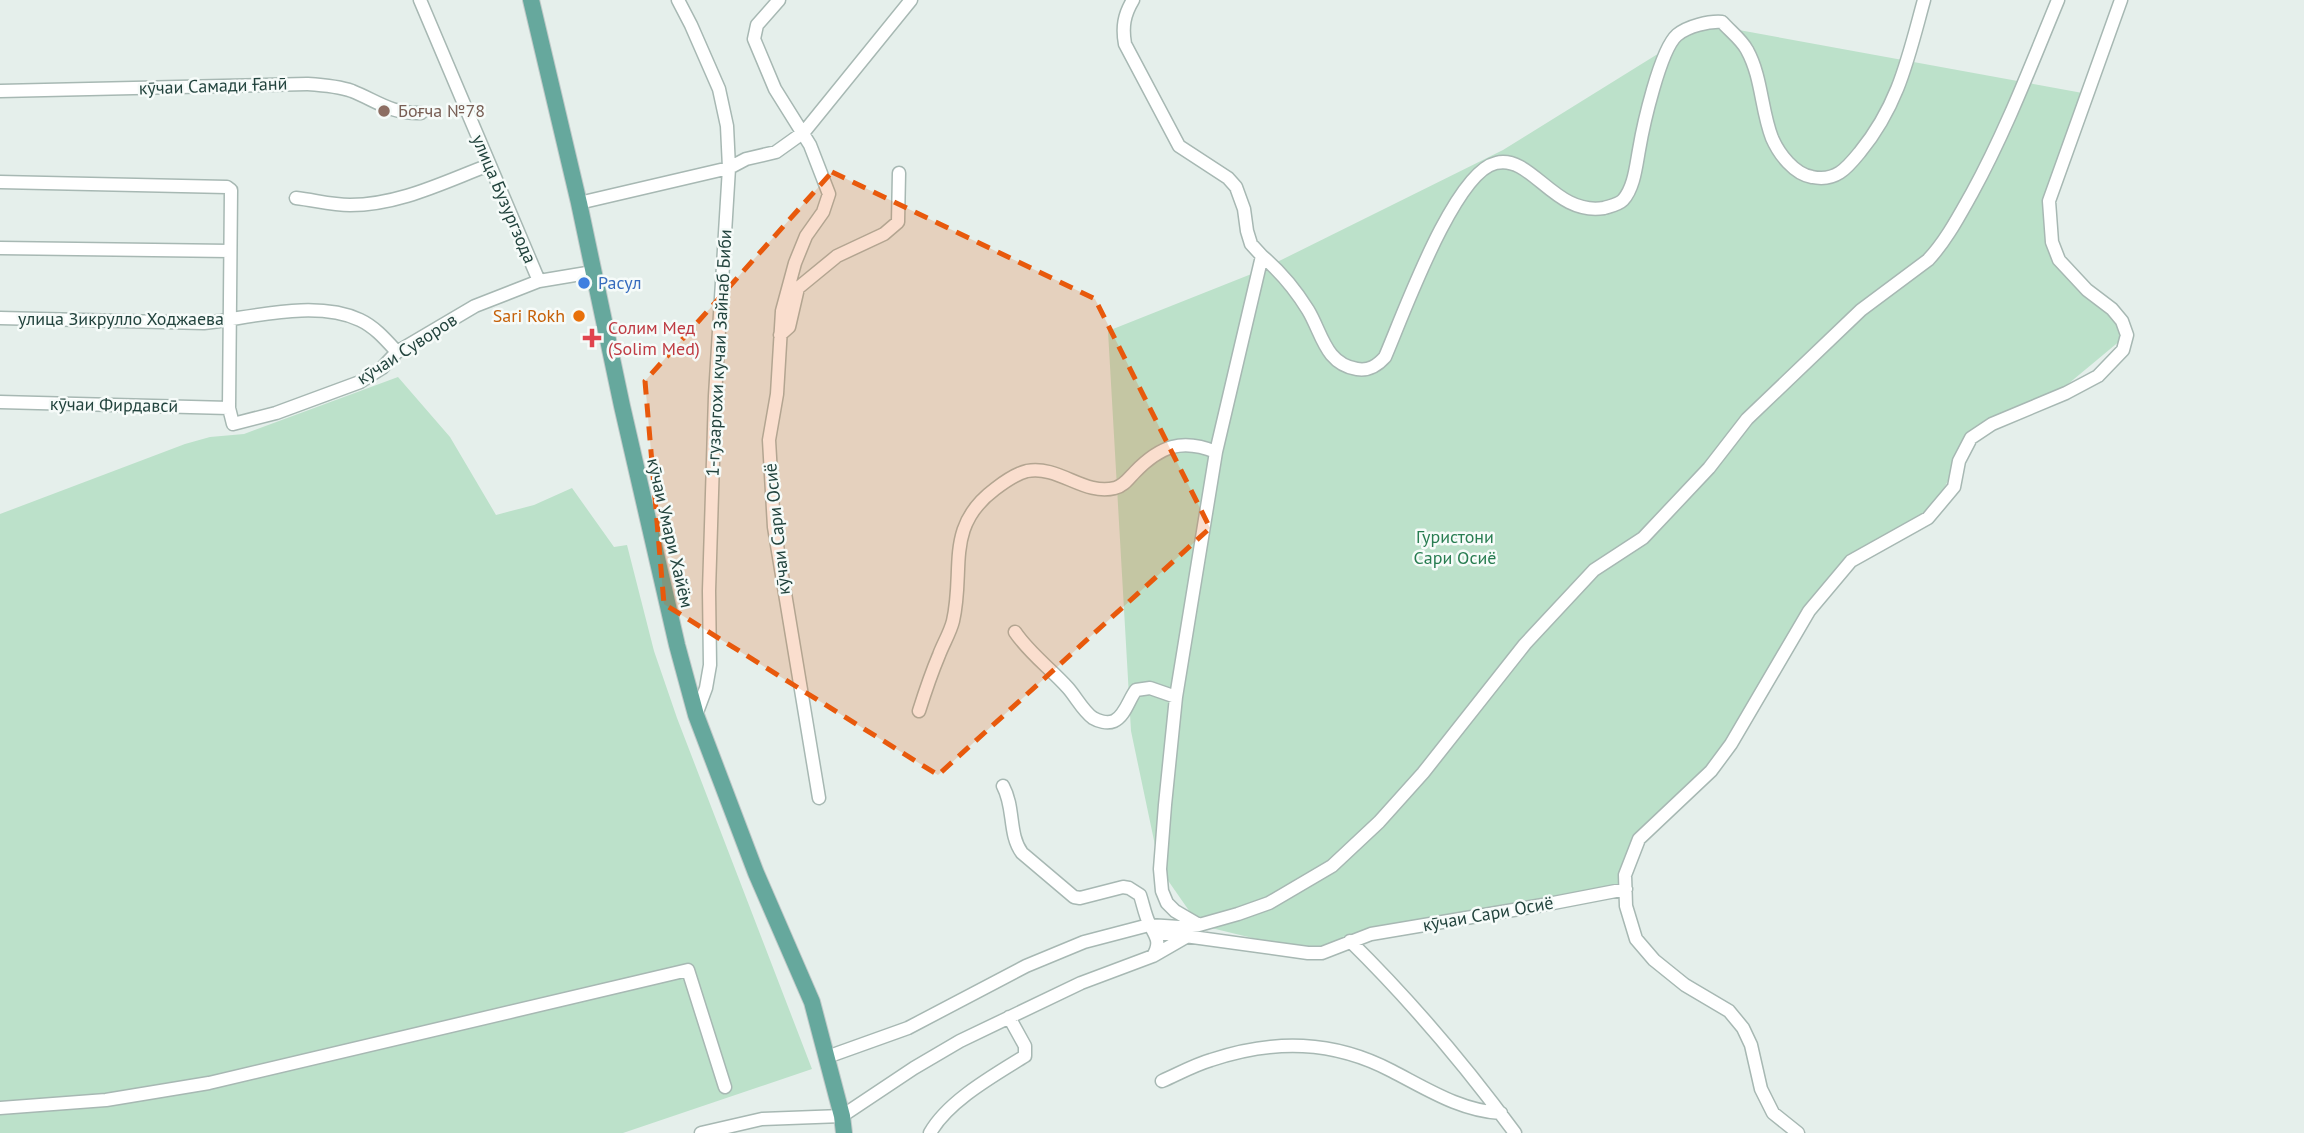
<svg xmlns="http://www.w3.org/2000/svg" width="2304" height="1133" font-family="'PT Sans',sans-serif">
<style>
.green{fill:#bce1ca}
.lines{fill:none;stroke-linecap:round;stroke-linejoin:round}
.minor-casing{stroke:#a7b8b3;stroke-width:15}
.major-casing{stroke:#c1cac9;stroke-width:18}
.minor{stroke:#fff;stroke-width:12}
.major{stroke:#66a89d;stroke-width:16}
.marked{fill:#e8590c;fill-opacity:0.2;stroke:#e8590c;stroke-width:5;stroke-dasharray:14 9;stroke-linejoin:round}
.education-dot{fill:#8d6e63;stroke:#f6fbf9;stroke-width:2.5}
.shop-dot{fill:#3f7fe0;stroke:#f6fbf9;stroke-width:2.5}
.food-dot{fill:#e8710a;stroke:#f6fbf9;stroke-width:2.5}
.health-dot{fill:#e0444e;stroke:#f6fbf9;stroke-width:2.5}
.labels{text-anchor:middle;stroke-width:5;stroke-linejoin:round;paint-order:stroke}
.street-label{font-size:18px;fill:#22433d;stroke:#f6fbf9}
.education-label{font-size:18px;fill:#785e54;stroke:#f6fbf9;text-anchor:start}
.shop-label{font-size:18px;fill:#366cbe;stroke:#f6fbf9;text-anchor:start}
.food-label{font-size:18px;fill:#c56008;stroke:#f6fbf9;text-anchor:end}
.health-label{font-size:18px;fill:#be3a42;stroke:#f6fbf9;text-anchor:start}
.park-label{font-size:18px;fill:#287d51;stroke:#f6fbf9}
</style>
<rect width="100%" height="100%" fill="#e5efeb"/>
<path class="green" d="M1706 24 2088 94 2049 201 2052 242 2127 335 2050 399 1971 438 1928 518 1851 561 1773 672 1711 771 1639 839 1626 889 1371 934 1314 953 1199 925 1160 869 1131 731 1108 331 1259 271 1503 150Z
M398 377 450 437 496 515 534 505 572 488 614 547 627 545 654 651 677 718 812 1069 623 1133H0V514L185 444 210 437 244 434Z"/>
<g class="lines">
<defs>
<path id="minor" d="M420 0 539 281
M678 0 691 25 719 89 727 126 729 168 715 396 709 591 710 665 706 688 696 715
M779 0 757 25 754 39 775 89 810 145 829 194 823 212 806 236 795 263 782 311 777 394 769 440 774 527 819 798
M1133 0C1124 15 1122 27 1125 44L1179 146 1228 178 1236 187 1244 209 1247 231 1251 244 1262 256
M0 91 307 84C322 85 338 86 352 91 377 101 391 114 421 113
M0 182 227 187 231 190 229 408 233 424 276 413 360 382 382 368 397 352 475 306 539 281 593 272
M296 198C314 200 332 205 350 205 399 205 444 182 489 165
M579 203 729 168 746 159 776 152 804 132 911 0
M0 248 230 251
M0 318 204 323C250 318 315 299 360 320 375 327 386 340 397 352
M780 335 789 327 798 288 837 256 884 234 898 222 899 173
M0 402 229 408
M1015 632C1030 654 1050 668 1068 688 1076 697 1083 711 1093 718 1098 721 1107 724 1114 721 1125 716 1129 699 1136 690L1150 688 1176 697
M919 711C925 692 931 674 939 655 943 644 950 633 953 621 965 569 944 527 995 489 1004 482 1015 474 1027 471 1059 465 1084 496 1115 488 1124 486 1129 478 1135 472 1160 446 1182 438 1216 452
M1003 786C1015 808 1008 834 1022 853L1074 897 1080 898 1123 887 1129 888 1140 895C1143 904 1145 915 1149 923 1155 936 1162 941 1153 956
M1199 925 1175 911 1167 903 1162 891 1160 869 1165 805 1176 697 1216 452 1262 256C1281 272 1295 289 1308 310 1322 333 1325 364 1357 369 1369 371 1377 366 1385 357 1402 318 1454 172 1496 163 1532 154 1554 216 1604 208 1610 206 1618 205 1623 200 1634 188 1636 166 1639 150 1643 126 1660 50 1677 35 1688 26 1709 21 1722 22 1730 31 1742 40 1747 50 1762 77 1761 110 1772 138 1779 154 1794 174 1812 177 1836 182 1847 168 1860 152 1899 104 1908 58 1924 0
M1156 932 1308 953H1322L1371 934 1543 905 1626 889
M1350 941C1410 1000 1465 1065 1515 1133
M827 1057 908 1028 1026 966 1084 942 1149 925 1179 927 1199 925 1238 914 1269 903 1332 866 1379 822 1423 773 1525 644 1594 570 1643 538 1709 468 1747 419 1861 310 1928 260C1946 241 1959 216 1972 193 2006 131 2031 65 2058 0
M1162 1081C1178 1074 1194 1065 1211 1060 1274 1039 1333 1040 1392 1071 1427 1089 1461 1111 1501 1113
M0 1108 106 1100 209 1083 688 970 725 1087
M701 1133 762 1119 842 1116 914 1068 960 1041 1081 983 1153 956 1186 937
M930 1133C948 1101 993 1076 1025 1056V1046L1009 1017
M1798 1133 1773 1113 1761 1089 1751 1045 1743 1028 1729 1011 1685 985 1654 960 1636 939 1626 906 1625 875 1639 839 1711 771 1731 744 1809 611 1851 561 1928 518 1954 487 1959 461 1971 438 1992 424 2066 393 2098 376 2123 350 2127 335 2122 321 2112 309 2087 290 2059 260 2052 242 2049 201 2121 0"/>
<path id="major" d="M531 0 579 203 622 406 677 645 696 715 756 873 812 1002 842 1116 844 1133"/>
</defs>
<use href="#minor" class="minor-casing"/>
<use href="#major" class="major-casing"/>
<use href="#minor" class="minor"/>
<use href="#major" class="major"/>
</g>
<path class="marked" d="M832 172 1095 299 1210 528 938 775 664 604 645 381Z"/>
<circle class="education-dot" cx="384" cy="111" r="7"/>
<circle class="shop-dot" cx="584" cy="283" r="7"/>
<circle class="food-dot" cx="579" cy="316" r="7"/>
<path class="health-dot" d="M588.5 327.5h7v7h7v7h-7v7h-7v-7h-7v-7h7z"/>
<g class="labels">
<g class="street-label">
<text transform="translate(213 86) rotate(-2)" y="6">кӯчаи Самади Ғанӣ</text>
<text transform="translate(504 199) rotate(67)" y="6">улица Бузургзода</text>
<text x="121" y="325">улица Зикрулло Ходжаева</text>
<text transform="translate(407 349) rotate(-33)" y="6">кӯчаи Суворов</text>
<text transform="translate(719 353) rotate(-87)" y="6">1-гузаргохи кучаи Зайнаб Биби</text>
<text transform="translate(114 405) rotate(1)" y="6">кӯчаи Фирдавсӣ</text>
<text transform="translate(777 529) rotate(-96)" y="6">кӯчаи Сари Осиё</text>
<text transform="translate(670 533) rotate(77)" y="6">кӯчаи Умари Хайём</text>
<text transform="translate(1488 914) rotate(-10)" y="6">кӯчаи Сари Осиё</text>
</g>
<g class="education-label">
<text x="398" y="117">Боғча №78</text>
</g>
<g class="shop-label">
<text x="598" y="289">Расул</text>
</g>
<g class="food-label">
<text x="565" y="322">Sari Rokh</text>
</g>
<g class="health-label">
<text x="608" y="334">Солим Мед<tspan x="608" dy="21">(Solim Med)</tspan></text>
</g>
<g class="park-label">
<text x="1455" y="543">Гуристони<tspan x="1455" dy="21">Сари Осиё</tspan></text>
</g>
</g>
</svg>
